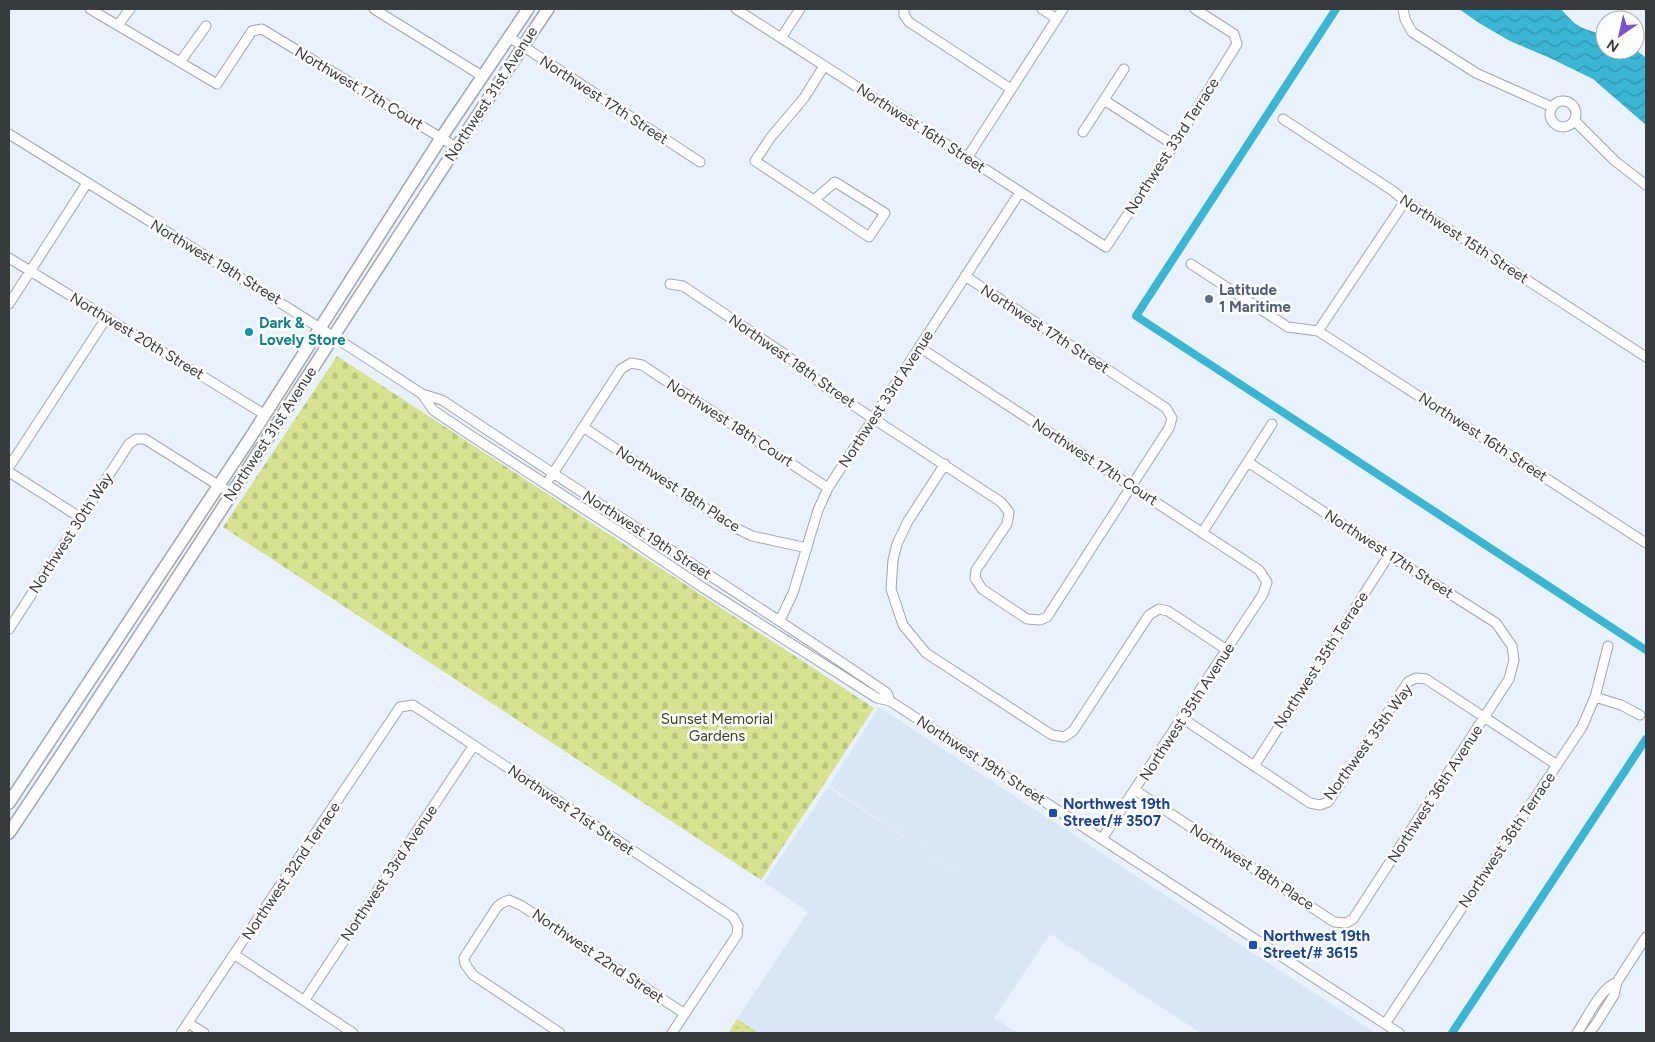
<svg xmlns="http://www.w3.org/2000/svg" width="1655" height="1042" font-family="Figtree,sans-serif">
<style>
.built{fill:#d8e6f6}
.cemetery{fill:url(#cemetery-stones)}
.park{fill:url(#park-dots)}
.water{fill:url(#water-waves)}
.lines{fill:none;stroke-linecap:round;stroke-linejoin:round}
.canal{stroke:#3ab5d4;stroke-width:8}
.minor-casing{stroke:#9ea7b0;stroke-width:11}
.major-casing{stroke:#9ea7b0;stroke-width:14}
.minor{stroke:#fff;stroke-width:9}
.major{stroke:#fff;stroke-width:11}
.service-dot{fill:#5c6f8a;stroke:#fefefe;stroke-width:2}
.culture-dot{fill:#0f9aa8;stroke:#fefefe;stroke-width:2}
.transit-dot{fill:#1a4fb4;stroke:#fefefe;stroke-width:2}
.labels{text-anchor:middle;stroke-width:5;stroke-linejoin:round;paint-order:stroke}
.street-label{font-size:15px;fill:#373b3e;stroke:#fefefe}
.service-label{font-size:15px;font-weight:bold;fill:#4e5e75;stroke:#fefefe;text-anchor:start}
.culture-label{font-size:15px;font-weight:bold;fill:#0d838f;stroke:#fefefe;text-anchor:start}
.park-label{font-size:15px;fill:#3e431e;stroke:#fefefe}
.transit-label{font-size:15px;font-weight:bold;fill:#164399;stroke:#fefefe;text-anchor:start}
</style>
<defs>
<pattern id="cemetery-stones" width="16" height="16" patternUnits="userSpaceOnUse" patternTransform="scale(1.25)"><rect width="16" height="16" fill="#d6e290"/><path d="M2 7V4a2 2 0 0 1 4 0v3zM10 15v-3a2 2 0 0 1 4 0v3z" fill="#b8c37d"/></pattern>
<pattern id="park-dots" width="8" height="8" patternUnits="userSpaceOnUse" patternTransform="scale(1.25)"><rect width="8" height="8" fill="#d6e290"/><path d="M2 2h.1M6 6h.1" fill="none" stroke="#b8c37d" stroke-width="1.8" stroke-linecap="round"/></pattern>
<pattern id="water-waves" width="16" height="10" patternUnits="userSpaceOnUse" patternTransform="scale(1.25)"><rect width="16" height="10" fill="#3ab5d4"/><path d="M0 5q4-4 8 0t8 0" fill="none" stroke="#3294ad"/></pattern>
</defs>
<rect width="100%" height="100%" fill="#e9f2fc"/>
<path class="built" d="M879 707 1375 1033H1201L1050 934 994 1018 1018 1033H759L737 1019 808 912 764 882 828 787 960 874 829 786Z"/>
<path class="cemetery" d="M337 356 874 708 761 880 223 527Z"/>
<path class="park" d="M737 1019 759 1033H728Z"/>
<path class="water" d="M1459 9H1561C1577 28 1581 28 1605 35V50L1635 49 1646 58V125L1593 79 1550 58 1510 41 1479 23Z"/>
<g class="lines">
<path class="canal" d="M1336 9 1136 316 1646 650
M1452 1033 1646 739"/>
<defs>
<path id="minor" d="M90 9 217 84 252 31 262 29 456 147
M374 9 482 76
M736 9 1106 247 1174 145 1237 44 1234 34 1195 9
M904 9V15L909 22 1011 89
M1042 9 1057 19
M1403 9 1405 19 1412 32 1476 73 1552 107
M118 25 130 9
M509 37 700 162
M781 38 800 9
M180 62 206 26
M1104 100 1174 145
M1550 114a13 13 0 1 1 26 0a13 13 0 1 1-26 0Z
M1283 119 1393 191 1405 201 1646 357
M1575 121 1615 161 1646 185
M1083 132 1124 69
M9 134C147 220 286 304 422 394L442 400C590 499 740 593 887 693L890 701
M967 158 1063 9
M835 182 885 213 869 237 814 200Z
M814 200 755 161 771 137 804 98 824 66
M9 258 264 414
M1191 264 1288 327 1318 331 1646 543
M670 284 683 286 786 355 828 389 1001 502 1009 512 1007 524 976 570 975 578 982 589 1027 619 1040 620 1047 617 1169 428 1172 418 1166 408 965 276
M9 304 87 183
M1318 331 1405 201
M919 347 1259 570 1267 582 1263 594 1102 839
M422 394 433 410 464 431 629 538 702 587 877 698 890 701 1399 1033
M583 427 732 526 752 536 807 548
M945 464 908 521 897 544 893 560 891 589 903 625 926 653 1052 735 1064 737 1073 731 1149 615 1159 609 1168 611 1227 650
M9 467 107 317
M9 472 81 518
M550 478 621 369 631 363 642 365 828 488
M1202 533 1272 424
M780 620 793 593 818 510 828 488 1020 192
M9 629 129 444 136 439H145L232 494
M1595 697 1621 705 1640 715
M1182 718 1310 803 1320 805 1328 802 1408 682 1416 678 1426 679 1557 765
M1254 766 1389 555
M1135 790 1334 922 1346 923 1353 919 1509 679 1514 660 1512 646 1496 623 1389 555 1248 462
M235 955 353 1033
M304 1001 474 745
M188 1023 204 1033
M1385 1024 1582 727 1595 697 1608 646
M181 1033 400 707 413 705 733 917 738 926 737 935 672 1033
M560 1033 473 975 465 964 464 958 497 907 502 903 509 900 522 906 685 1014
M1577 1033C1587 1018 1601 988 1617 982
M1589 1033 1596 1024 1614 995 1617 982 1646 937"/>
<path id="major" d="M9 803 252 435 441 138 528 9
M9 833C192 561 365 282 548 9"/>
</defs>
<use href="#minor" class="minor-casing"/>
<use href="#major" class="major-casing"/>
<use href="#minor" class="minor"/>
<use href="#major" class="major"/>
</g>
<circle class="service-dot" cx="1209" cy="299" r="5"/>
<circle class="culture-dot" cx="249" cy="332" r="5"/>
<g class="transit-dot">
<rect x="1048" y="808" width="10" height="10" rx="2.5"/>
<rect x="1248" y="940" width="10" height="10" rx="2.5"/>
</g>
<g class="labels">
<g class="street-label">
<text transform="translate(359 88) rotate(31)" y="5">Northwest 17th Court</text>
<text transform="translate(491 94) rotate(-57)" y="5">Northwest 31st Avenue</text>
<text transform="translate(604 100) rotate(33)" y="5">Northwest 17th Street</text>
<text transform="translate(921 128) rotate(33)" y="5">Northwest 16th Street</text>
<text transform="translate(1172 146) rotate(-57)" y="5">Northwest 33rd Terrace</text>
<text transform="translate(1464 239) rotate(33)" y="5">Northwest 15th Street</text>
<text transform="translate(216 262) rotate(31)" y="5">Northwest 19th Street</text>
<text transform="translate(1045 329) rotate(33)" y="5">Northwest 17th Street</text>
<text transform="translate(137 336) rotate(31)" y="5">Northwest 20th Street</text>
<text transform="translate(792 361) rotate(35)" y="5">Northwest 18th Street</text>
<text transform="translate(886 399) rotate(-57)" y="5">Northwest 33rd Avenue</text>
<text transform="translate(730 423) rotate(33)" y="5">Northwest 18th Court</text>
<text transform="translate(270 434) rotate(-57)" y="5">Northwest 31st Avenue</text>
<text transform="translate(1483 437) rotate(33)" y="5">Northwest 16th Street</text>
<text transform="translate(1095 462) rotate(33)" y="5">Northwest 17th Court</text>
<text transform="translate(678 489) rotate(33)" y="5">Northwest 18th Place</text>
<text transform="translate(71 533) rotate(-57)" y="5">Northwest 30th Way</text>
<text transform="translate(647 535) rotate(33)" y="5">Northwest 19th Street</text>
<text transform="translate(1389 554) rotate(33)" y="5">Northwest 17th Street</text>
<text transform="translate(1321 660) rotate(-57)" y="5">Northwest 35th Terrace</text>
<text transform="translate(1187 712) rotate(-57)" y="5">Northwest 35th Avenue</text>
<text transform="translate(1368 742) rotate(-54)" y="5">Northwest 35th Way</text>
<text transform="translate(981 760) rotate(33)" y="5">Northwest 19th Street</text>
<text transform="translate(1435 794) rotate(-57)" y="5">Northwest 36th Avenue</text>
<text transform="translate(571 810) rotate(34)" y="5">Northwest 21st Street</text>
<text transform="translate(1507 840) rotate(-56)" y="5">Northwest 36th Terrace</text>
<text transform="translate(1252 867) rotate(33)" y="5">Northwest 18th Place</text>
<text transform="translate(291 871) rotate(-56)" y="5">Northwest 32nd Terrace</text>
<text transform="translate(389 873) rotate(-56)" y="5">Northwest 33rd Avenue</text>
<text transform="translate(598 956) rotate(34)" y="5">Northwest 22nd Street</text>
</g>
<g class="service-label">
<text x="1219" y="295">Latitude<tspan x="1219" dy="17">1 Maritime</tspan></text>
</g>
<g class="culture-label">
<text x="259" y="328">Dark &amp;<tspan x="259" dy="17">Lovely Store</tspan></text>
</g>
<g class="park-label">
<text x="717" y="724">Sunset Memorial<tspan x="717" dy="17">Gardens</tspan></text>
</g>
<g class="transit-label">
<text x="1063" y="809">Northwest 19th<tspan x="1063" dy="17">Street/# 3507</tspan></text>
<text x="1263" y="941">Northwest 19th<tspan x="1263" dy="17">Street/# 3615</tspan></text>
</g>
</g>
<rect width="1655" height="1042" fill="none" stroke="#373b3e" stroke-width="20"/>
<g transform="translate(1620 35) rotate(214)"><circle r="24" fill="#fefefe" stroke="#aeb0b1"/>
<path d="M0-4L9 19L0 12L-9 19Z" fill="#7b50c9"/>
<text y="-8" font-size="14" font-weight="bold" text-anchor="middle" fill="#373b3e">N</text>
</g>
</svg>
